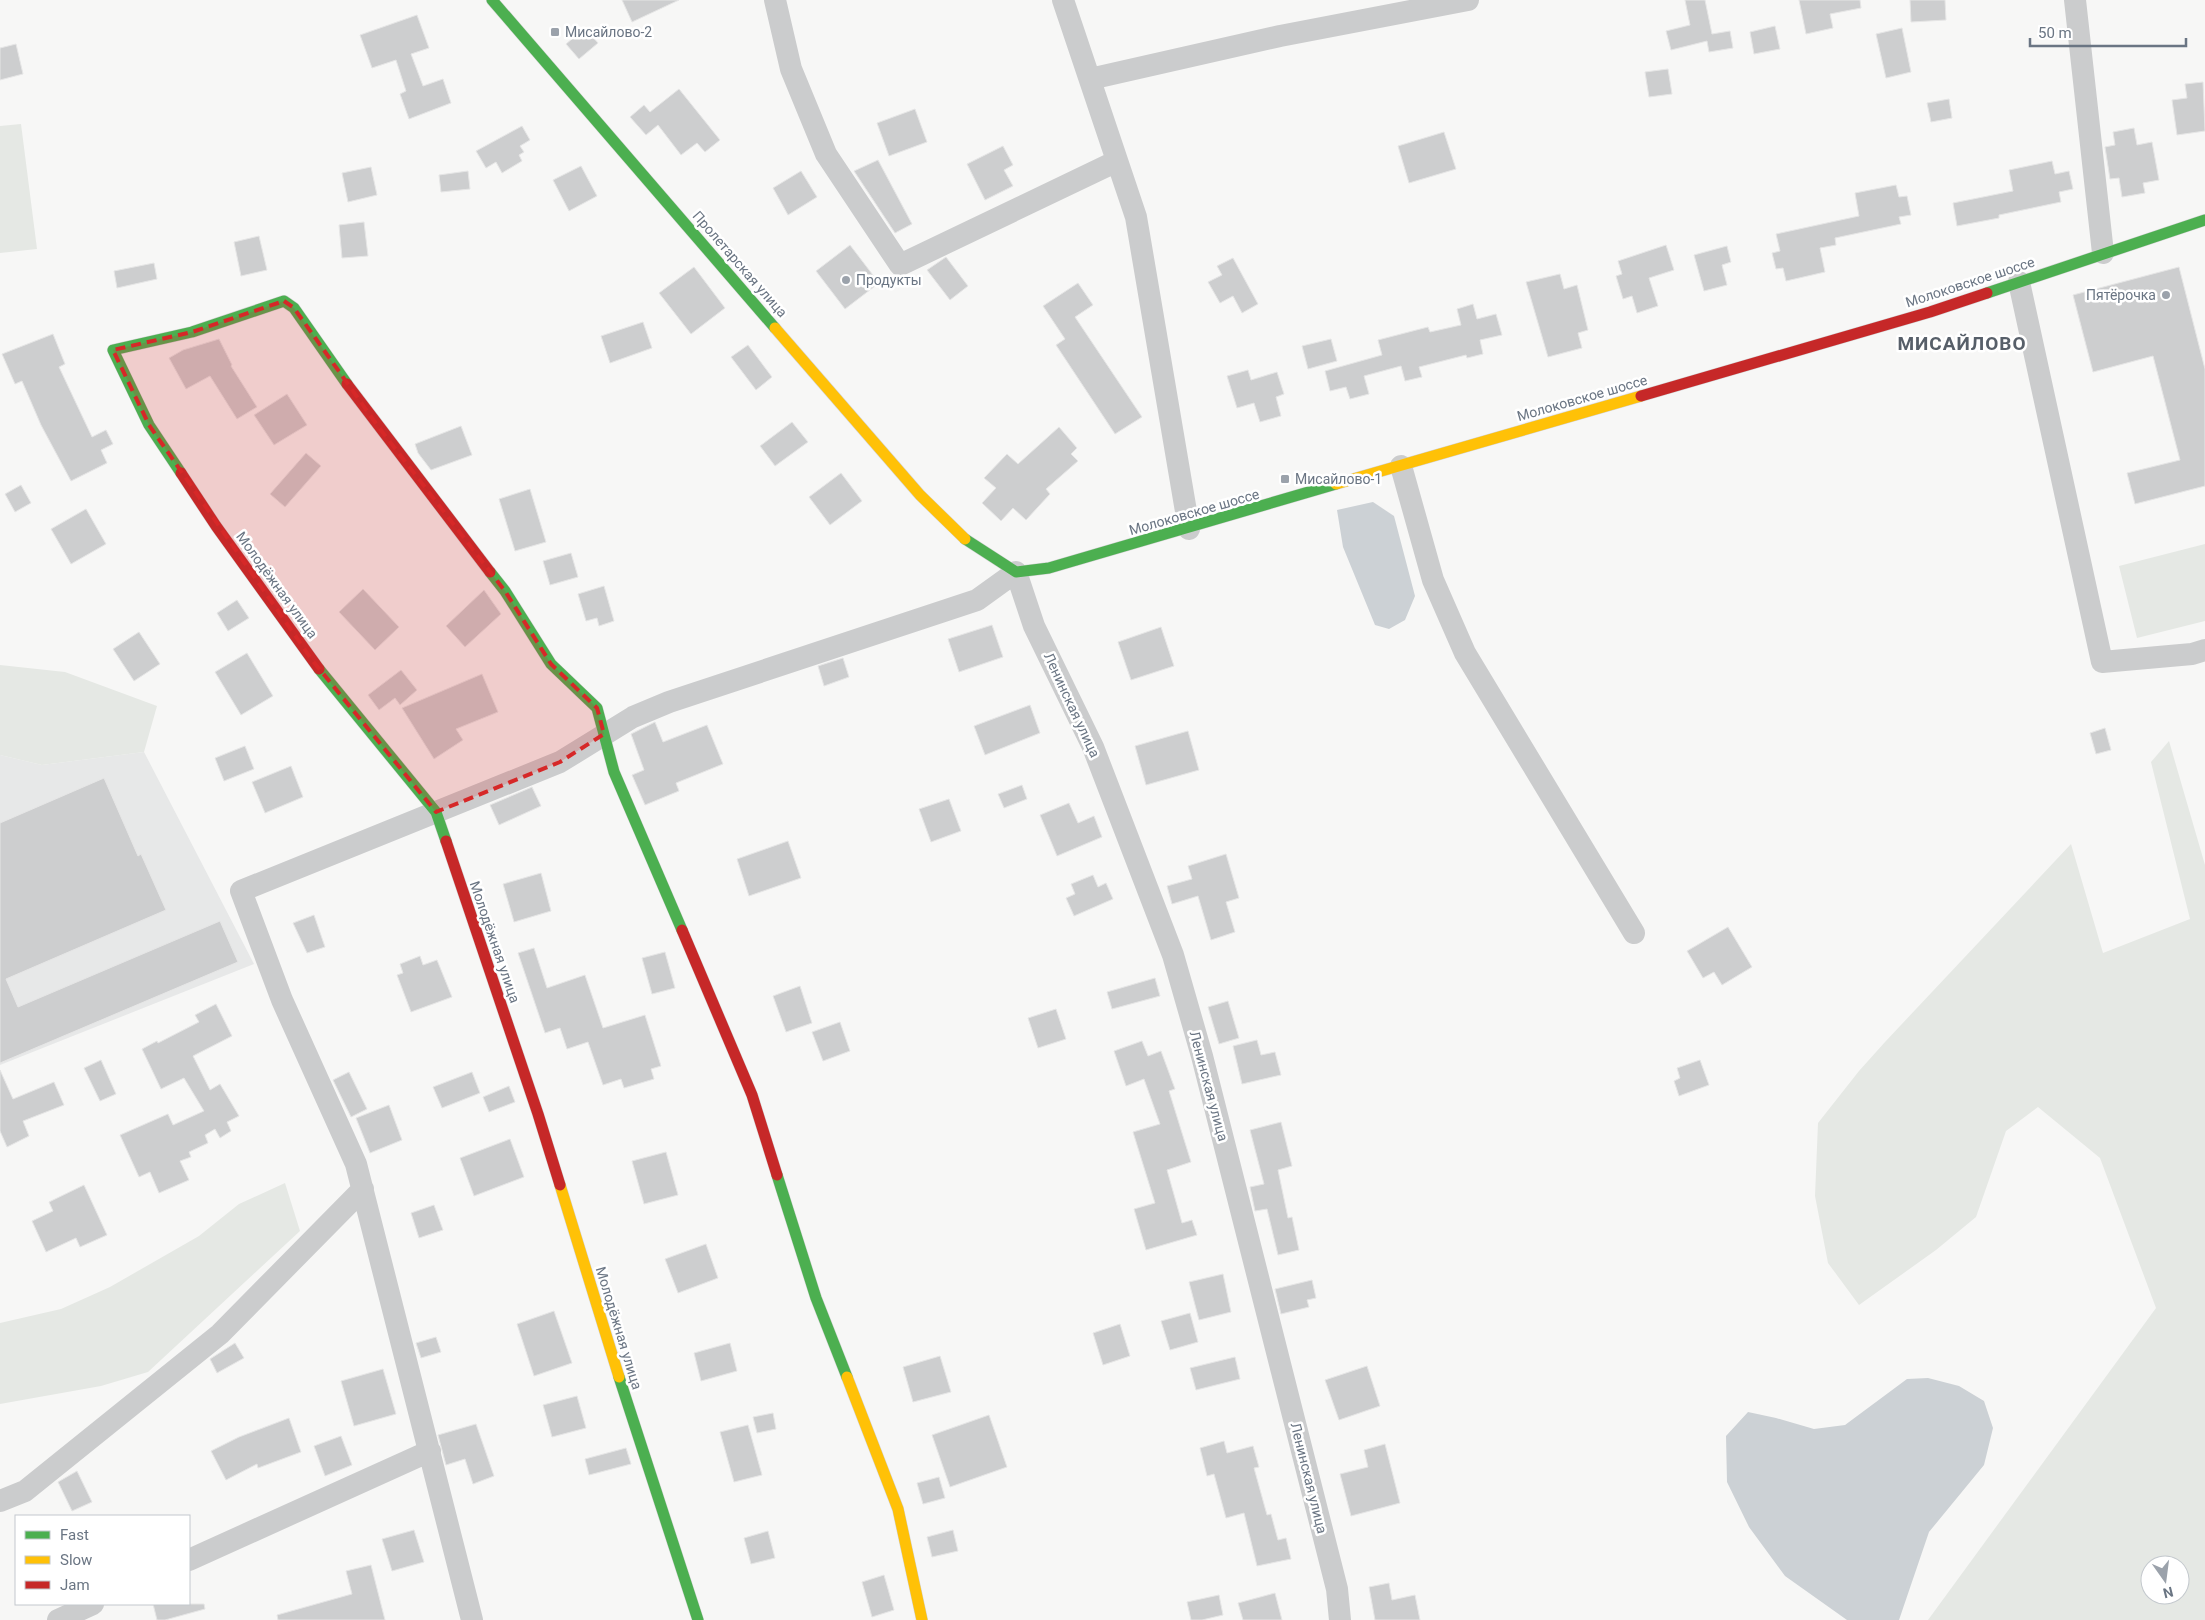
<svg xmlns="http://www.w3.org/2000/svg" width="2205" height="1620" font-family="Roboto,sans-serif">
<style>
.built{fill:#e7e8e8}
.green{fill:#e5e8e4;fill-rule:evenodd}
.water{fill:#ccd1d5}
.building{fill:#cdcecf;stroke:#e6e6e6}
.lines{fill:none;stroke-linecap:round;stroke-linejoin:round}
.fast-casing{stroke:#d3d3d4;stroke-width:12}
.slow-casing{stroke:#d3d3d4;stroke-width:12}
.jam-casing{stroke:#d3d3d4;stroke-width:12}
.street{stroke:#cbcccd;stroke-width:22}
.fast{stroke:#4caf50;stroke-width:11}
.slow{stroke:#ffc107;stroke-width:11}
.jam{stroke:#c62828;stroke-width:11}
.marked{fill:#d62828;fill-opacity:0.2;stroke:#d62828;stroke-width:4;stroke-dasharray:10 6;stroke-linejoin:round}
.poi-dot{fill:#9ba2ab;stroke:#fff;stroke-width:2}
.labels{text-anchor:middle;stroke-width:5;stroke-linejoin:round;paint-order:stroke}
.poi-label{font-size:14px;fill:#6a7583;stroke:#fff;text-anchor:start}
.street-label{font-size:14px;fill:#6a7583;stroke:#fff}
.district-label{font-size:19px;font-weight:bold;letter-spacing:1px;fill:#575f69;stroke:#fff}
</style>
<rect width="100%" height="100%" fill="#f7f7f6"/>
<path class="built" d="M144 752 254 964 0 1065V755L42 765Z"/>
<path class="green" d="M21 124 37 249 0 253V126Z
M2205 544V621L2137 638 2119 566Z
M0 665 65 672 157 706 144 752 42 765 0 755Z
M2169 741 2205 865V1620H1928L2156 1308 2100 1158 2038 1107 2006 1131 1976 1217 1936 1250 1859 1305 1828 1263 1815 1196 1818 1123 1859 1071 1885 1042 2071 844 2103 953 2190 919 2151 762ZM2150 1565H2180V1595H2150Z
M285 1183 300 1231 148 1372 101 1386 0 1404V1323L61 1309 110 1287 199 1236 239 1204Z"/>
<path class="water" d="M1373 502 1394 516 1415 596 1405 620 1389 629 1375 625 1343 547 1337 510Z
M1928 1378 1959 1386 1984 1401 1993 1428 1984 1465 1929 1532 1899 1620H1847L1785 1576 1749 1527 1727 1482 1726 1436 1748 1412 1776 1418 1814 1429 1845 1425 1907 1379Z"/>
<path class="building" d="M622 0H679L632 22Z
M1685 0H1705L1712 34 1730 31 1733 48 1709 52 1707 41 1671 50 1666 31 1690 25Z
M1799 0H1860L1861 8 1830 14 1833 28 1806 34Z
M1910 0H1945L1946 20 1911 22Z
M417 15 429 48 411 54 423 86 443 79 451 103 409 119 400 94 406 91 396 60 372 68 360 35Z
M1775 26 1780 49 1754 54 1750 32Z
M585 28 598 43 579 59 566 44Z
M1902 28 1911 72 1886 78 1876 34Z
M16 44 23 74 0 80V48Z
M1668 69 1672 94 1649 97 1645 72Z
M2203 82 2205 131 2177 135 2172 100 2187 98 2185 84Z
M679 89 720 140 705 152 697 143 681 155 658 125 646 135 630 117 644 105 650 112Z
M1949 99 1952 118 1931 122 1927 103Z
M915 109 927 142 889 156 877 123Z
M522 126 530 140 520 146 524 152 519 155 522 161 502 173 496 162 486 168 476 151Z
M2134 128 2137 145 2152 142 2159 180 2143 183 2145 193 2122 197 2119 178 2110 179 2105 147 2115 145 2113 132Z
M1444 132 1456 169 1409 183 1398 146Z
M1003 146 1013 165 1004 170 1013 186 985 200 967 164Z
M878 160 912 224 895 233 854 171Z
M2052 161 2055 174 2069 171 2073 189 2059 192 2061 202 1999 215V218L1957 226 1953 203 2013 191 2009 170Z
M581 166 597 196 569 211 553 180Z
M371 167 377 195 348 202 342 173Z
M468 171 470 189 441 192 439 175Z
M801 171 817 197 788 215 773 188Z
M1896 185 1899 197 1907 196 1911 215 1899 217 1901 224 1835 238 1836 245 1820 248 1825 272 1786 281 1783 268 1776 269 1772 253 1780 251 1776 234 1859 216 1855 193Z
M364 222 368 256 342 258 339 225Z
M259 236 267 270 241 276 234 242Z
M850 245 879 283 845 309 816 271Z
M1666 245 1674 270 1649 278 1658 306 1637 313 1632 296 1623 299 1616 276 1622 274 1618 261Z
M1727 246 1731 262 1722 265 1727 285 1704 291 1694 255Z
M946 257 968 286 950 300 927 270Z
M1233 258 1258 304 1242 313 1233 296 1220 303 1208 282 1222 275 1217 266Z
M154 263 157 279 117 288 114 271Z
M694 267 725 308 691 334 659 293Z
M2179 267 2205 369V486L2135 504 2127 473 2180 460 2153 356 2093 372 2073 295Z
M1560 274 1564 289 1577 285 1588 330 1578 333 1582 348 1548 357 1526 282Z
M1078 283 1093 305 1075 317 1142 417 1115 434 1056 345 1065 339 1043 306Z
M1473 304 1477 319 1496 314 1502 335 1480 340 1483 354 1467 358 1466 355 1419 367 1422 377 1405 381 1401 366 1364 376 1369 394 1350 399 1346 387 1330 391 1325 371 1382 355 1378 340 1428 327 1430 332 1461 325 1457 309Z
M643 322 652 348 610 363 601 336Z
M53 334 65 364 59 367 92 437 106 430 113 444 101 450 107 463 71 481 41 425 22 381 15 384 2 354Z
M219 339 232 365 231 366 257 407 237 419 210 376 186 389 169 358 183 350Z
M1331 339 1337 361 1308 369 1302 346Z
M748 345 772 377 756 390 731 357Z
M1248 370 1251 380 1277 372 1284 394 1276 397 1281 416 1260 422 1254 403 1237 408 1227 376Z
M287 394 307 425 274 445 254 415Z
M792 422 808 442 775 466 760 446Z
M461 426 472 455 431 470 418 453 415 444Z
M1059 427 1077 448 1071 454 1078 461 1046 489 1050 494 1026 520 1013 508 1001 521 982 503 996 488 984 478 1007 454 1018 464Z
M306 453 321 466 285 507 270 494Z
M841 473 862 501 830 525 809 497Z
M21 485 31 503 15 512 5 494Z
M530 489 546 542 515 551 499 499Z
M86 509 106 544 71 564 51 529Z
M571 553 578 577 550 585 543 561Z
M604 586 614 621 599 626 597 618 586 621 578 594Z
M363 589 399 627 375 650 339 612Z
M484 590 501 614 465 647 446 626Z
M237 600 249 618 228 631 217 613Z
M992 625 1003 657 959 672 948 639Z
M1161 627 1174 666 1131 680 1118 642Z
M139 632 160 664 134 681 113 649Z
M247 653 273 696 241 715 215 672Z
M843 658 849 677 824 686 818 666Z
M401 670 417 690 400 705 395 698 379 710 368 695Z
M482 674 498 712 456 729 463 740 434 759 402 708Z
M1030 705 1040 733 985 755 974 726Z
M655 722 663 742 707 725 723 764 676 783 679 791 645 805 632 775 644 770 631 734Z
M2105 728 2111 750 2096 754 2090 733Z
M1188 731 1199 770 1146 785 1135 746Z
M245 746 254 769 224 781 215 758Z
M291 766 303 797 265 813 252 782Z
M104 778 138 856 141 854 166 910 6 979 18 1007 220 921 238 962 0 1063V823Z
M1022 785 1027 799 1004 808 998 794Z
M532 787 541 806 499 825 490 805Z
M949 799 961 831 931 842 919 809Z
M1069 803 1078 823 1094 816 1102 837 1057 856 1040 815Z
M788 841 801 878 749 896 737 859Z
M1226 854 1239 898 1226 902 1235 932 1211 940 1198 896 1172 904 1167 886 1192 879 1188 866Z
M541 873 551 911 514 922 503 884Z
M1093 875 1098 887 1106 883 1113 899 1074 916 1066 898 1075 894 1071 884Z
M314 915 325 947 307 953 293 923Z
M1728 927 1752 967 1722 985 1714 972 1703 978 1687 951Z
M534 948 547 988 585 975 603 1028 645 1015 661 1066 651 1069 654 1079 624 1088 621 1079 603 1085 588 1042 567 1049 560 1028 545 1033 518 953Z
M665 952 675 988 652 994 642 958Z
M420 956 423 965 437 960 452 997 411 1012 397 975 403 973 400 964Z
M1155 978 1160 996 1112 1009 1107 992Z
M800 986 812 1023 786 1032 773 996Z
M1228 1001 1239 1038 1219 1044 1208 1007Z
M216 1004 232 1036 193 1056 210 1090 220 1084 239 1116 227 1122 231 1131 220 1138 215 1129 205 1135 208 1143 189 1152 191 1157 180 1161 189 1180 159 1193 150 1172 139 1177 120 1135 168 1114 173 1125 204 1111 184 1078 161 1089 142 1049 157 1041 158 1043 199 1022 195 1015Z
M1056 1009 1066 1039 1038 1048 1028 1018Z
M840 1022 850 1051 823 1061 812 1032Z
M1257 1040 1261 1055 1275 1052 1281 1075 1242 1084 1233 1046Z
M1142 1041 1148 1056 1161 1051 1175 1089 1169 1091 1191 1162 1167 1170 1182 1223 1192 1220 1197 1235 1146 1250 1134 1209 1155 1203 1133 1132 1160 1124 1144 1079 1126 1086 1114 1051Z
M101 1060 116 1094 100 1101 84 1068Z
M1700 1060 1709 1085 1679 1096 1674 1081 1680 1078 1677 1068Z
M0 1070 13 1099 54 1082 64 1105 23 1121 29 1136 7 1147 0 1131Z
M349 1072 367 1109 351 1117 333 1080Z
M472 1072 480 1093 442 1108 433 1087Z
M509 1086 515 1102 489 1112 483 1097Z
M389 1105 402 1140 370 1153 356 1118Z
M1281 1122 1292 1166 1278 1170 1288 1218 1292 1217 1299 1250 1278 1255 1267 1209 1255 1211 1250 1187 1264 1184 1250 1130Z
M510 1139 524 1177 474 1196 460 1158Z
M666 1152 678 1195 644 1204 632 1161Z
M84 1185 107 1235 80 1247 76 1238 46 1252 32 1221 53 1211 49 1202Z
M434 1205 443 1230 419 1238 411 1213Z
M706 1244 718 1278 678 1293 665 1259Z
M1223 1274 1231 1312 1199 1320 1189 1282Z
M1312 1280 1316 1298 1307 1300 1309 1307 1281 1314 1275 1289Z
M554 1311 572 1363 534 1376 517 1324Z
M1190 1313 1198 1342 1170 1350 1161 1321Z
M1120 1324 1130 1356 1103 1365 1093 1333Z
M436 1337 441 1352 421 1358 416 1343Z
M235 1343 244 1358 217 1373 210 1359Z
M730 1343 737 1371 701 1381 694 1353Z
M940 1356 951 1392 913 1402 903 1367Z
M1235 1357 1240 1379 1196 1390 1190 1368Z
M1367 1366 1380 1406 1339 1420 1325 1380Z
M383 1369 396 1414 354 1426 341 1381Z
M577 1396 586 1428 552 1437 543 1405Z
M773 1413 776 1429 757 1433 753 1417Z
M989 1415 1007 1467 950 1487 932 1435Z
M289 1418 301 1452 258 1468 257 1464 226 1480 211 1451 239 1437Z
M476 1424 494 1476 473 1484 465 1459 446 1465 438 1435Z
M748 1425 762 1475 734 1482 720 1432Z
M341 1436 352 1465 325 1476 314 1446Z
M1224 1441 1227 1453 1253 1446 1259 1467 1254 1468 1267 1515 1271 1514 1278 1540 1286 1538 1291 1559 1257 1566 1244 1513 1226 1518 1214 1474 1207 1476 1200 1448Z
M1385 1444 1400 1503 1351 1516 1340 1474 1368 1467 1364 1450Z
M626 1448 631 1464 589 1475 585 1459Z
M77 1471 92 1502 72 1511 58 1482Z
M939 1477 945 1498 923 1504 917 1483Z
M414 1530 424 1562 392 1571 382 1539Z
M953 1530 958 1551 932 1557 927 1537Z
M768 1531 775 1558 751 1564 744 1538Z
M371 1565 385 1620H278L277 1615 352 1594 346 1571Z
M884 1575 894 1610 872 1617 862 1582Z
M1389 1583 1392 1600 1415 1595 1420 1620H1375L1369 1587Z
M1275 1593 1282 1620H1243L1238 1603Z
M1219 1595 1223 1615 1202 1620H1191L1187 1602Z
M153 1604H204L205 1609 165 1620H157Z"/>
<g class="lines">
<defs>
<path id="fast" d="M492 0 775 328
M1987 293 2205 220
M181 473 149 425 113 350 192 332 284 301 294 308 347 384
M965 539 1016 572 1049 568 1336 484
M490 572 505 591 551 664 597 708 614 772 682 930
M319 669 436 812 446 841
M777 1175 816 1298 847 1377
M619 1377 698 1620"/>
<path id="slow" d="M775 328 920 495 965 539
M1336 484 1641 396
M560 1185 619 1377
M847 1377 898 1509 922 1620"/>
<path id="jam" d="M347 384 490 572
M1641 396 1930 312 1987 293
M181 473 216 526 319 669
M446 841 538 1114 560 1185
M682 930 752 1095 777 1175"/>
</defs>
<use href="#fast" class="fast-casing"/>
<use href="#slow" class="slow-casing"/>
<use href="#jam" class="jam-casing"/>
<path class="street" d="M775 0 791 69 826 154 900 265 1117 161
M1063 0 1136 217 1189 529
M2075 0 2103 253
M1090 79 1280 36 1468 0
M2019 282 2102 662 2192 654 2205 650
M1401 466 1433 580 1465 653 1634 933
M0 1501 25 1491 220 1334 363 1189
M189 1560 430 1451
M58 1620 93 1604
M472 1620 356 1164 282 1000 241 891 560 762 633 717 669 702 977 600 1016 572 1034 626 1093 747 1173 955 1202 1056 1337 1589 1340 1620"/>
<use href="#fast" class="fast"/>
<use href="#slow" class="slow"/>
<use href="#jam" class="jam"/>
</g>
<path class="marked" d="M284 301 294 308 377 425 505 591 551 664 597 708 604 734 560 762 436 812 312 660 149 425 113 350 192 332Z"/>
<g class="poi-dot">
<rect x="550" y="27" width="10" height="10" rx="2.5"/>
<circle cx="846" cy="280" r="5"/>
<circle cx="2166" cy="295" r="5"/>
<rect x="1280" y="474" width="10" height="10" rx="2.5"/>
</g>
<g class="labels">
<g class="poi-label">
<text x="565" y="37">Мисайлово-2</text>
<text x="856" y="285">Продукты</text>
<text x="2156" y="300" text-anchor="end">Пятёрочка</text>
<text x="1295" y="484">Мисайлово-1</text>
</g>
<g class="street-label">
<text transform="translate(740 264) rotate(49)" y="5">Пролетарская улица</text>
<text transform="translate(1970 282) rotate(-18)" y="5">Молоковское шоссе</text>
<text transform="translate(1582 398) rotate(-16)" y="5">Молоковское шоссе</text>
<text transform="translate(1194 512) rotate(-16)" y="5">Молоковское шоссе</text>
<text transform="translate(277 585) rotate(54)" y="5">Молодёжная улица</text>
<text transform="translate(1072 705) rotate(65)" y="5">Ленинская улица</text>
<text transform="translate(495 942) rotate(71)" y="5">Молодёжная улица</text>
<text transform="translate(1209 1086) rotate(75)" y="5">Ленинская улица</text>
<text transform="translate(619 1328) rotate(73)" y="5">Молодёжная улица</text>
<text transform="translate(1309 1478) rotate(76)" y="5">Ленинская улица</text>
</g>
<g class="district-label">
<text x="1962" y="350">МИСАЙЛОВО</text>
</g>
</g>
<rect x="15" y="1515" width="175" height="90" fill="#ffffff" stroke="#c3c8cd"/>
<rect x="25" y="1531" width="25" height="8" fill="#4caf50" stroke="#c3c8cd"/>
<text x="60" y="1540" font-size="15" fill="#6a7583">Fast</text>
<rect x="25" y="1556" width="25" height="8" fill="#ffc107" stroke="#c3c8cd"/>
<text x="60" y="1565" font-size="15" fill="#6a7583">Slow</text>
<rect x="25" y="1581" width="25" height="8" fill="#c62828" stroke="#c3c8cd"/>
<text x="60" y="1590" font-size="15" fill="#6a7583">Jam</text>
<g transform="translate(2165 1580) rotate(166)"><circle r="24" fill="#ffffff" stroke="#c3c8cd"/>
<path d="M0-4L9 19L0 12L-9 19Z" fill="#9ba2ab"/>
<text y="-8" font-size="14" font-weight="bold" text-anchor="middle" fill="#6a7583">N</text>
</g>
<path d="M2030 38v8h156v-8" fill="none" stroke="#6a7583" stroke-width="2.5"/>
<text x="2038" y="38" font-size="15" fill="#6a7583" stroke="#ffffff" stroke-width="4" paint-order="stroke">50 m</text>
</svg>
